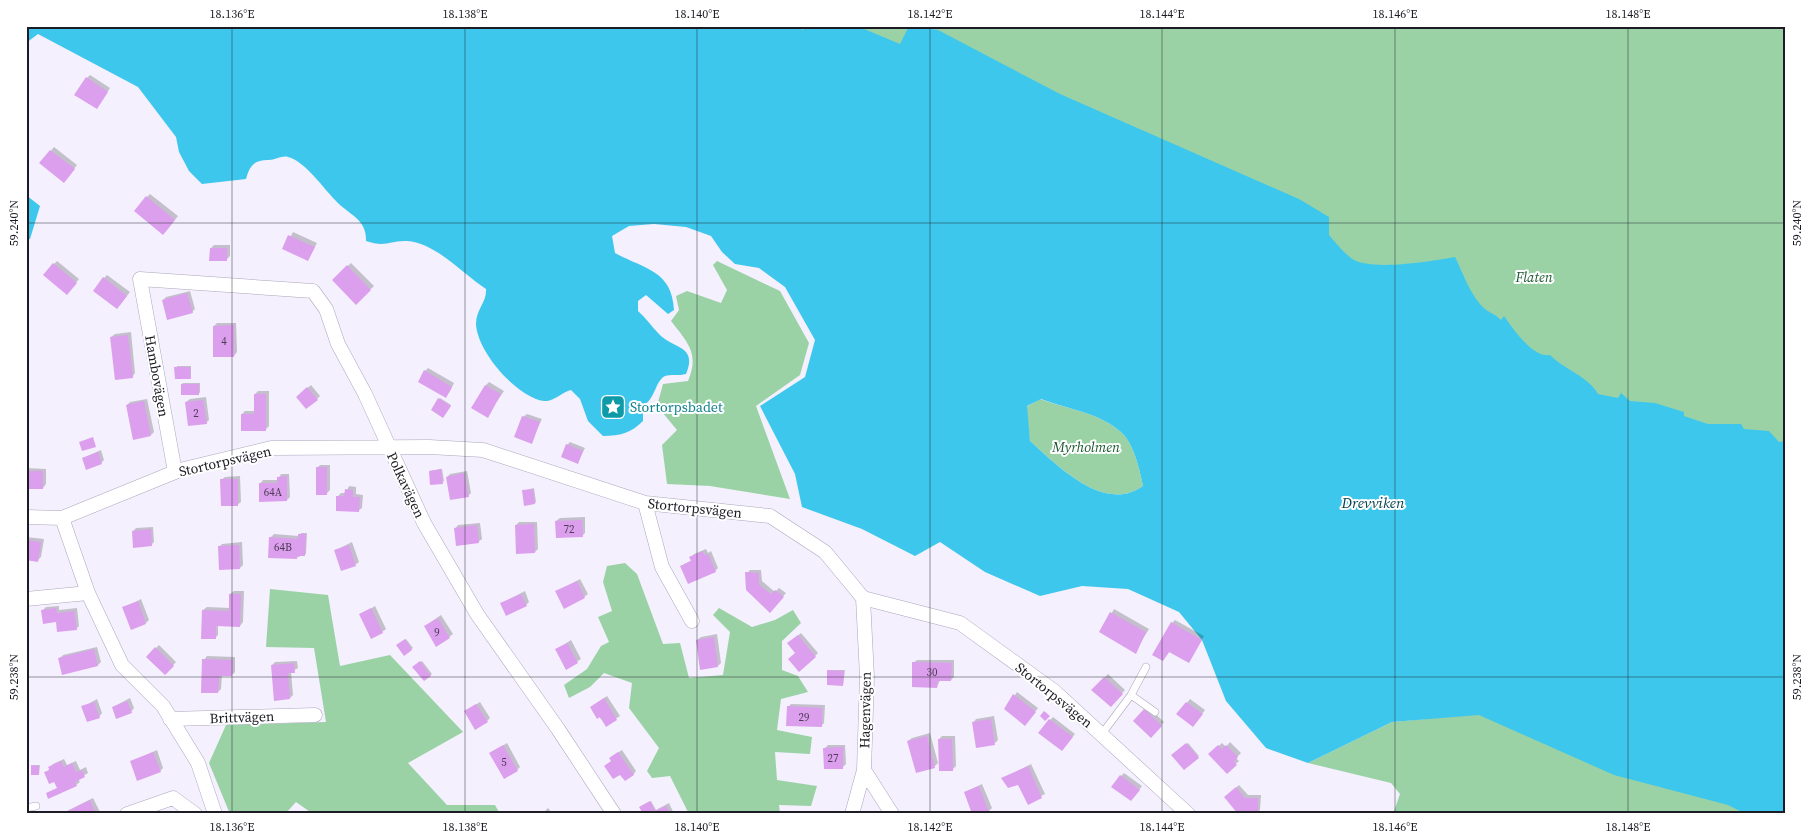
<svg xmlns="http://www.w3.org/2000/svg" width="1811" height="840" font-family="'Source Serif 4',serif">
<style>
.green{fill:#9ad2a6}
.water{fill:#3ec7ec;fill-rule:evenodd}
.shadow{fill:#0003}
.building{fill:#dc9fed}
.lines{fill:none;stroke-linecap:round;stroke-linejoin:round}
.lane-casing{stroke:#aca6bc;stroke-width:8}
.street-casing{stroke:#aca6bc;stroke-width:15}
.lane{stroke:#fff;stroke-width:7}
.street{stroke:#fff;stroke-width:14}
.ticks{fill:none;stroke:#1d1b23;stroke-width:1;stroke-opacity:0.45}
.labels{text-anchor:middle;stroke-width:4;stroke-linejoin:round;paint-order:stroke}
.number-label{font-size:11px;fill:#4d3c56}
.park-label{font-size:14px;font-style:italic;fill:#19572e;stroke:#fff}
.street-label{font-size:14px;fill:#1d1b23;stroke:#fff}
.culture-label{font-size:14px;fill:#0d838f;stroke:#fff;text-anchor:start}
.water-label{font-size:15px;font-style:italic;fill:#044251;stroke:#fff}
.neatline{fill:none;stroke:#1d1b23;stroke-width:2}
.ticks-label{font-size:12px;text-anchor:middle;fill:#1d1b23}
</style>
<rect width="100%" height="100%" fill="#f4f0fe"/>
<path class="green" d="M579 26H1785V814H1393L1400 794 1391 783 1308 763 1392 722 1425 719 1486 537Z
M717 261 780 291 809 343 800 375 756 406 790 499 710 486 667 484 662 445 677 430 657 406 663 384 688 381C700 353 687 342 671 321L679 310 676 296 687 291 721 303 727 290 713 265Z
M1040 399C1067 409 1101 413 1122 433 1134 444 1140 471 1143 486 1104 514 1058 466 1030 441L1026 407Z
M625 563 637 574 663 644 680 643 689 678 723 675 730 632 713 615 719 608 752 627 775 620 793 610 801 623 782 641V670L798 676 808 692 781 699 777 730 812 737 810 754 775 752 777 780 817 786 811 806 779 805 780 814H689L670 776 652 778 647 771 659 748 629 708 632 683 604 673 590 687 569 698 564 685 587 669 601 646 609 642 598 617 612 611 603 582 607 566Z
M270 589 328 595 340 666 390 655 463 732 408 763 447 805H495L500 814H313L296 802 285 814H230L209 763 226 725 326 722 314 648 266 647Z"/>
<path class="water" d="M26 26H798L802 30 812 26H857L900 44 909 26 938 30 1060 94 1299 199 1329 217V235C1336 243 1343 252 1351 258 1368 272 1433 261 1455 257 1463 273 1471 297 1485 309 1490 313 1495 314 1501 320L1504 316C1513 329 1533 358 1550 355 1565 370 1588 376 1598 394L1618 398 1621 393 1630 401 1655 403 1684 412V416L1708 424H1741L1744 429 1769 431 1779 442 1785 441V814H1746L1728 805 1614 775 1479 715 1392 722 1308 763 1266 748 1226 701 1202 640 1179 612 1128 589 1082 586 1040 596 985 572 940 542 915 556 862 529 802 507 795 474 760 406 805 377 815 340 785 287 759 268 735 264 722 252 711 236 686 227 654 224 629 226 612 236 615 253C644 269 672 270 674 310L668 314 646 295 638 301V311C646 318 652 327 659 334 673 349 698 345 686 374 679 376 670 374 665 376 655 381 656 398 643 406V421C631 433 620 436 603 436L588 421 580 399 571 390C562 392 554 402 544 401 516 397 477 351 476 324 476 309 487 302 486 289 463 274 436 243 407 241 390 240 386 248 366 241 367 219 349 215 336 201 324 189 305 161 288 157 283 155 275 160 269 160 254 160 250 165 246 179L202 184 189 171 179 152 176 137 138 87 38 34 26 43ZM1041 399C1067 409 1101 413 1122 433 1134 444 1140 471 1143 486 1104 514 1058 466 1030 441L1027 406Z
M26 195 40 206 30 239 26 240Z"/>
<path class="shadow" d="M90 75 110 88 97 108 87 78Z
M54 147 77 165 67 178 41 163Z
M150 194 178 216 167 230 147 197Z
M293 232 317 243 308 260 284 249Z
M214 245H230V256L226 260 211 248Z
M57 261 79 279 70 290 54 264Z
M351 263 374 286 356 303 334 280Z
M107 275 130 292 120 305 104 278Z
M190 291 195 309 192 312 163 300 166 297Z
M217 323H236L237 352 234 356 214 326Z
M131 332 135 373 132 377 111 337 115 334Z
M177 366H191V377L176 368Z
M428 368 454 383 449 393 425 371Z
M489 382 504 391 487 416 486 385Z
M183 383H200V393L182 384Z
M311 385 320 396 317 399 301 394Z
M258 391H269V426L266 429 242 414 245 411H255V394Z
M206 397 209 420 206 423 186 402 190 399Z
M440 398 451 405 444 415 439 399Z
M147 399 154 432 151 435 127 405 130 402Z
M527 414 542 419 531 442 523 417Z
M570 442 585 448 578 462 567 445Z
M101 450 104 460 101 463 83 458Z
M320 465H330V490L327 493 317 468Z
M26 468 46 469V484L43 488 26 487Z
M442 469 444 481 443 482 430 471Z
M467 471 471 493 468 496 447 477 450 474Z
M281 474H289L290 497 287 500 260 484 263 480H278Z
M240 476 241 502 237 505 221 480 225 477Z
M349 486 356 487V494L363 495 362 508 358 511 338 496 341 493H346Z
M534 488 536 502 535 503 523 491Z
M585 517V533L582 536 556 521 560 518Z
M519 522H537L538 549 535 552 516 525Z
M480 523 482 539 478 542 455 529 458 525Z
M153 527 154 542 151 545 133 531 136 528Z
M301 533H307L306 554 296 558 270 538 274 534 299 536Z
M26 537 44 539 41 557 38 560 26 559Z
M242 542 243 565 240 568 219 547 222 544Z
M352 542 359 562 355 565 336 550Z
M706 549 708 553 711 551 718 568 715 571 681 566 692 560 691 557 694 554Z
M750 570H761L762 581 775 592 779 588 786 593 773 608 747 573Z
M580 579 588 594 584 597 557 592Z
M234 591H244L243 622 240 626 218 625V635L215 638 203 610 207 607 230 608V594Z
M525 591 529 602 526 605 502 603Z
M141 599 149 620 146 623 124 608Z
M59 606V610L77 608 79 626 76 629 57 621 42 611 46 607Z
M375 606 386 629 382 632 361 615Z
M1114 609 1149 629 1135 652 1101 632Z
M441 615 453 634 449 637 425 626Z
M1175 620 1204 636 1188 662 1170 651 1163 660 1172 623Z
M801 633 818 653 815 656 797 653 792 640Z
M717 634 721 663 718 666 697 640 701 637Z
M406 639 413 648 405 654 398 645Z
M571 640 581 659 567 668 556 650Z
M159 645 176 662 165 674 147 657Z
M97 647 101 662 98 665 60 658 63 655Z
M207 656 235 657V672L232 675 222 674 221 689 218 692 204 660Z
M917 660H954V677L951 680H940L937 687 913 663Z
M297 661 298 668 291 672 293 695 290 698 272 665 275 662Z
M422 661 432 674 424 680 414 667Z
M830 670H845L843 685 828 671Z
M1108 674 1125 690 1110 706 1093 690Z
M1017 692 1038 708 1028 721 1006 709Z
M607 696 620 716 606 725 591 707Z
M130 698 134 708 131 712 113 707Z
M97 699 102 713 99 717 83 707Z
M1190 699 1205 710 1196 722 1178 714Z
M480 702 490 718 487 721 469 709Z
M791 704 825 705 824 723 821 726 788 707Z
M1148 707 1164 722 1151 736 1135 721Z
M994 716 998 740 995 743 973 723 976 719Z
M1053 717 1075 734 1062 749 1050 720Z
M930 733 938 763 935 766 917 771 908 741 912 738Z
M942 736H955L956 766 952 770 939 739Z
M1230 742 1241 753 1236 758 1239 761 1227 772 1210 754 1222 743 1226 747Z
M507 743 520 767 517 770 491 753Z
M1188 743 1199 756 1184 769 1173 755Z
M828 745H845L846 764 842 768 825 748Z
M157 750 163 768 160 771 131 762Z
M622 750 636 771 633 775 612 761 614 755Z
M64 759 67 765 76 761 80 770 86 767 88 773 78 779 80 782 76 785 58 788 55 780 46 773 53 764Z
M1031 764 1045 794 1028 803 1018 783 1003 779Z
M34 765H40L39 774 32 766Z
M1124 773 1142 786 1134 797 1121 776Z
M982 784 992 808 988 812 965 792Z
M1239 785 1248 795H1261L1260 810 1257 813 1229 794Z
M93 798 101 814H64L67 811Z
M651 801 656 810 669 803 674 814H652L642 806Z
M548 808 553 814H542Z"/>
<path class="building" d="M86 77 108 92 97 109 74 95Z
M50 150 75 169 64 183 39 163Z
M146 196 175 220 163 235 134 211Z
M288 235 315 247 308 261 282 249Z
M210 248H227V261H209Z
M53 263 77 283 67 295 43 275Z
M347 265 371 290 356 305 332 280Z
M103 277 127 296 117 309 93 291Z
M187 293 193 313 167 320 162 300Z
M234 325V357H213V326Z
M128 335 133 378 115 380 110 337Z
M174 367H190L191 379H175Z
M424 370 452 387 446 398 418 382Z
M181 384H199V395H181Z
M485 385 501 394 488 418 471 408Z
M307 387 318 400 306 409 296 397Z
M254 394H266V431H241V414H254Z
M438 398 451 406 443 418 431 410Z
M203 400 207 424 188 426 185 402Z
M144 401 151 436 133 440 126 405Z
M522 416 540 422 532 444 514 437Z
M93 437 96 447 82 451 79 442Z
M566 444 583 451 578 464 561 457Z
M98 452 102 464 86 470 82 458Z
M316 467H327V495H316Z
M441 469 443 484 430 485 429 471Z
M26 471H43V489H26Z
M464 473 469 497 450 500 446 477Z
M287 476V501L259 502V483H277V477Z
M220 479H238V506H221Z
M345 489 353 490V497H360L359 512 336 511V496H344Z
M533 489 535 504 524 506 522 490Z
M582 520 583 537 556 538 555 521Z
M534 524 535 553 516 554 515 525Z
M477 525 479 543 456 546 454 528Z
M151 529 152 546 133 548 132 531Z
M298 534H306L305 556H297V559L268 558 269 537 298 539Z
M26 540 41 542 38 562 26 560Z
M239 545 240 569 219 570 218 546Z
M349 545 356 566 341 571 334 550Z
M703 551 704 555 708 554 716 572 688 584 680 566 691 561 689 557Z
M745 572 759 573V585L771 594 775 590 784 597 770 613 746 590Z
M577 581 585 598 564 609 555 591Z
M229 594H241L240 627 216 626V639H201L202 610 229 611Z
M521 594 527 606 506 616 500 603Z
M138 601 146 624 131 630 122 607Z
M56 608 57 613 74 611 77 630 57 632 56 622 43 624 41 610Z
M371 608 383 633 371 639 359 614Z
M1110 612 1146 632 1136 654 1099 632Z
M438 618 450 638 436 647 424 626Z
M1171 622 1202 640 1189 663 1169 652 1163 661 1152 655Z
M798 635 816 657 799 672 788 659 795 653 787 643Z
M714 637 718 667 700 670 696 640Z
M405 639 412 650 404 656 396 645Z
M567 643 578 663 566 670 555 649Z
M155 647 174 666 165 675 146 657Z
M94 649 98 666 62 675 58 658Z
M202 659 233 660 232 676H219L218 693H201Z
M420 661 431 676 424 681 412 667Z
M912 662 952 663 951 681H938L937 688 912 687Z
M294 663 295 673H288L290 699 274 701 271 665Z
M827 670 844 671 843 686 827 685Z
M1104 677 1123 694 1111 707 1091 690Z
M1013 694 1036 712 1025 726 1004 709Z
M604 698 617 720 606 727 600 717 597 719 590 707Z
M127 701 132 713 116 719 112 707Z
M94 702 100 718 87 722 81 706Z
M1186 702 1203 714 1193 727 1176 714Z
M476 704 488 722 475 730 464 711Z
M787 706 822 708V727L786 726Z
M1144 709 1162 726 1151 738 1133 721Z
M1044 711 1050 716 1045 721 1040 716Z
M991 719 995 745 976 748 972 722Z
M1049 719 1073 737 1062 751 1038 733Z
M927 736 935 768 916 773 907 741Z
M938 739H952L953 771H939Z
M1186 743 1199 758 1184 770 1171 755Z
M503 745 518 771 504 779 489 753Z
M1218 745 1222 749 1226 745 1238 757 1234 762 1237 765 1227 774 1208 754Z
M843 747V769H824L823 748Z
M153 752 161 772 137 781 130 761Z
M618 752 634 775 625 781 620 775 613 779 604 766 611 761 609 758Z
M61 761 64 767 72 763 76 772 82 770 85 777 75 782 77 786 48 799 46 793 57 788 54 782 49 784 44 772 50 770 48 767Z
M31 765 39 766V775H31Z
M1028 766 1042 798 1028 805 1018 785 1008 788 1001 778Z
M1120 775 1140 790 1131 801 1111 787Z
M979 786 989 813 986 814H972L964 792Z
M1236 787 1245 798H1258V814H1238L1224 797Z
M90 800 96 814H62Z
M650 801 655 811 666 806 670 814H643L639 807Z"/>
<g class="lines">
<defs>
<path id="lane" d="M1131 695 1155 712
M1101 735 1131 695 1146 667
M26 808 36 806"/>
<path id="street" d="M175 472 140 279 313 291 326 309 338 344 365 394 424 523 477 614 558 729 614 814
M645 503 662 567 692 621
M26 517 62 518 180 470 271 448 429 447 483 450 645 503 770 516 825 552 863 598 960 623 1054 691 1188 814
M62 518 88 593
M26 599 88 593 122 665 163 706 198 763 215 814
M170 719 315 715
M864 770 892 814
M127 814 173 798 195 814
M852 814 864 770 867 677 863 598"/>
</defs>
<use href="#lane" class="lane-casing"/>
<use href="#street" class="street-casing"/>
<use href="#lane" class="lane"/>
<use href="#street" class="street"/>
</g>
<path class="ticks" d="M232 26V814M465 26V814M697 26V814M930 26V814M1162 26V814M1395 26V814M1628 26V814M26 223H1785M26 677H1785"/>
<defs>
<symbol id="sight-square" viewBox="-11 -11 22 22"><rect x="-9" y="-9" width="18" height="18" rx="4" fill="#0f9aa8" stroke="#fff"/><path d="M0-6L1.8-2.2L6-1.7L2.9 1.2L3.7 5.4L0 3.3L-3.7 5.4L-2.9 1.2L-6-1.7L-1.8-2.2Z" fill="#fff"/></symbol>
</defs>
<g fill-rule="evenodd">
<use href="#sight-square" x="599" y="393" width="28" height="28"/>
</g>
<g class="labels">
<g class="number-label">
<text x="224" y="345">4</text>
<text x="196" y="417">2</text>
<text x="273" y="496">64A</text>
<text x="569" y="533">72</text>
<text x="283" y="551">64B</text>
<text x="437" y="636">9</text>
<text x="932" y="676">30</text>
<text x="804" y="721">29</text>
<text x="833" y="762">27</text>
<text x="504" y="766">5</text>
</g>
<g class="park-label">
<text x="1534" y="282">Flaten</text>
<text x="1086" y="452">Myrholmen</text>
</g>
<g class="street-label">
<text transform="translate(157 376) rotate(80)" y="5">Hambovägen</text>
<text transform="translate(225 461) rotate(-13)" y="5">Stortorpsvägen</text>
<text transform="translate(406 485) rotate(65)" y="5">Polkavägen</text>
<text transform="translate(695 508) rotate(6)" y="5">Stortorpsvägen</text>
<text transform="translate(1054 695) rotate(39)" y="5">Stortorpsvägen</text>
<text transform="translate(865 710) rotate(-89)" y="5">Hagenvägen</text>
<text transform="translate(242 717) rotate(-2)" y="5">Brittvägen</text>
</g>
<g class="culture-label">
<text x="630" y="412">Stortorpsbadet</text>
</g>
<g class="water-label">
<text x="1373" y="508">Drevviken</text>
</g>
</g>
<rect width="1811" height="840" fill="none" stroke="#ffffff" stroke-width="55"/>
<rect x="28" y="28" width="1756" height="784" class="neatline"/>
<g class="ticks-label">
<text x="232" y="18">18.136°E</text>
<text x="465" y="18">18.138°E</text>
<text x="697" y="18">18.140°E</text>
<text x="930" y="18">18.142°E</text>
<text x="1162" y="18">18.144°E</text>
<text x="1395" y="18">18.146°E</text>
<text x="1628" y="18">18.148°E</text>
<text transform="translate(14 223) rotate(-90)" y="4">59.240°N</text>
<text transform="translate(1797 223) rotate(-90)" y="4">59.240°N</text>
<text transform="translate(14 677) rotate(-90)" y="4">59.238°N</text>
<text transform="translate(1797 677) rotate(-90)" y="4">59.238°N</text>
<text x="232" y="831">18.136°E</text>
<text x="465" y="831">18.138°E</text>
<text x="697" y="831">18.140°E</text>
<text x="930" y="831">18.142°E</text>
<text x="1162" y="831">18.144°E</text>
<text x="1395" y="831">18.146°E</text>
<text x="1628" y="831">18.148°E</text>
</g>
</svg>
